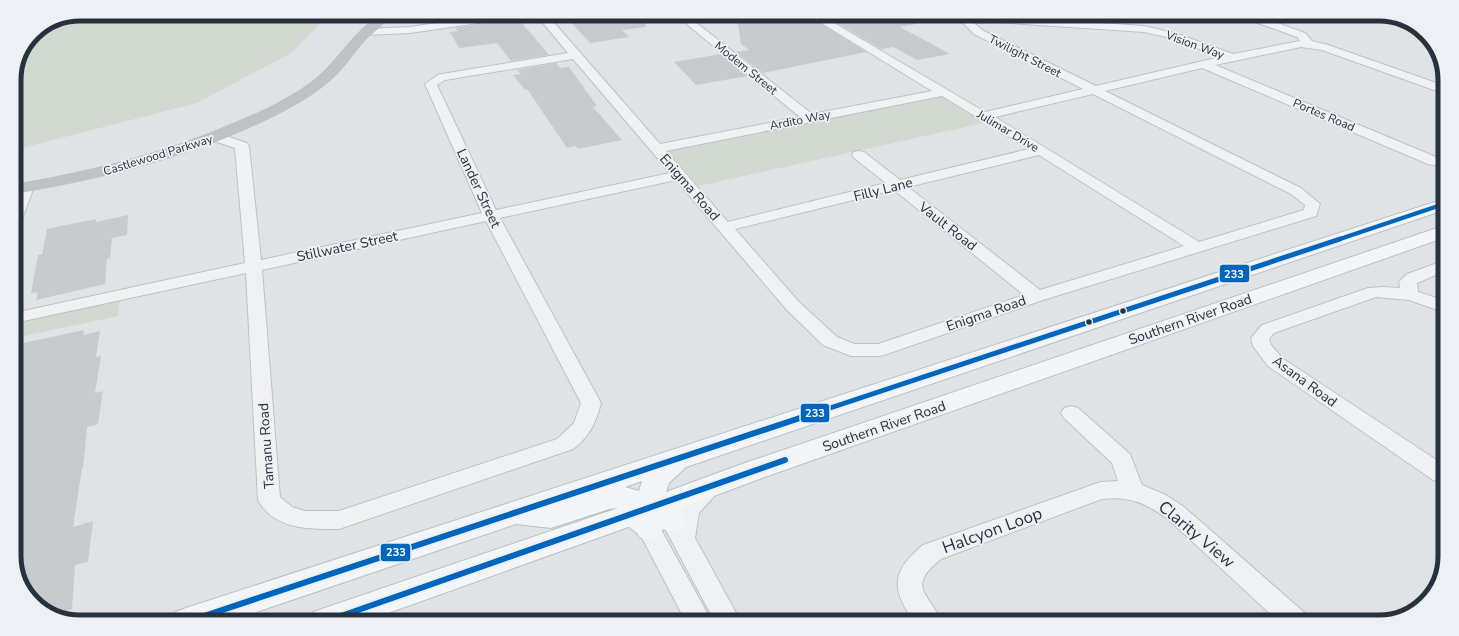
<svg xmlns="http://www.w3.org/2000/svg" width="1459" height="636" font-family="'Nunito Sans',sans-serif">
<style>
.green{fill:#d2d9d0}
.building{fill:#c8cbcd}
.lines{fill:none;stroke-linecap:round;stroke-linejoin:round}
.street-casing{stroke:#bec1c3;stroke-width:2}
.primary-casing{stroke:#bcc0c3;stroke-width:2}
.street{fill:#f0f1f2;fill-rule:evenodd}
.secondary{fill:#bec2c5;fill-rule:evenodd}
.primary{fill:#f4f5f6;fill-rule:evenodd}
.bus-1-far2-casing{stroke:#edf1f5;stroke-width:6}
.bus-1-far1-casing{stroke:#edf1f5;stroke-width:8}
.bus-1-casing{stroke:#edf1f5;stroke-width:10}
.bus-1-far2{stroke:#0065bd;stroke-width:4}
.bus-1-far1{stroke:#0065bd;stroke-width:5}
.bus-1{stroke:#0065bd;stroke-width:6}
.bus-dot{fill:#27323e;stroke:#edf1f5;stroke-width:1.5}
.labels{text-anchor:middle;stroke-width:3.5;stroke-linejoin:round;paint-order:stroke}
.far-street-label{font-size:12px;fill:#27323e;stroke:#edf1f5}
.street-label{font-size:14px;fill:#27323e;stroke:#edf1f5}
.near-street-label{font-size:17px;fill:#27323e;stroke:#edf1f5}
.rim{fill:none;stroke:#27323e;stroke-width:5}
.line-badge{stroke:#edf1f5;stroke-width:1.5}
.badge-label{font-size:11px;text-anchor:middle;font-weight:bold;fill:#fff}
</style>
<rect width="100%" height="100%" fill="#e0e3e5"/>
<path class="green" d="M326 18 291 53 197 103 14 150V76L34 33 55 19Z
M943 94 988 122 699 186 667 151Z
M120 299 118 316 20 337 14 340V323Z"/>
<path class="building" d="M737 16H809L866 52 763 73 736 52 749 50 741 44Z
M825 16H916V24L900 27 950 54 917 60 893 47 881 49Z
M505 17H515L516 23 521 22 549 55 511 61 497 43 459 48 450 32 458 31 455 28 499 21Z
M566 17H645L646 27 622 30 629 37 590 43Z
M721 54 748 76 696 85 674 62Z
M556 63 560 68 569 67 597 106 593 107 622 140 578 149 576 146 567 148 527 89 525 90 513 75 521 74 517 70Z
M128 215 127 235 112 238 110 258 107 259 105 284 36 300 38 292 31 293 38 255H42L47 229 96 219V222Z
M84 330 83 335 100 331 96 357 101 356 95 393 103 391 98 424 87 427 83 468H82L73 527 93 521 88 562 75 565 72 609 53 616 25 593 14 560V345Z"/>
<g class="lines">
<defs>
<path id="street" d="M1253 14 1305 33 1312 41 1328 45 1445 86V94L1322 50 1301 47 1215 65 1436 157 1444 159V167L1428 164 1202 68 1105 91 1301 188 1320 204 1316 216 1043 300 887 354 880 356H851L823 345 787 310 676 180 500 218 601 403C596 423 589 437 573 449L339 529C309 529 274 530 258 500L246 273 14 323V313L245 263 235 148 211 140 209 137 211 134 216 133 247 143 249 146 261 260 482 213 425 84 438 75 442 74 568 53 538 17H549L660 144 800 117 678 17H689L812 114 932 91 810 16H822L985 112 1083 89 974 34 956 16H994L1144 26 1178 34 1233 54 1300 41 1297 37 1241 17 1240 15ZM994 22 1144 32 1171 38 1220 57 1096 86 982 30 974 23ZM573 59 670 173 496 210 437 85 445 80ZM1093 94 1291 194 1305 205 1304 210 1199 242 995 117ZM942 96 1029 149 900 180 864 152 859 151 854 152 852 155 854 158 886 183 728 222 666 151ZM1039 155 1184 246 1040 290 908 187ZM894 190 1024 295 878 344H854L837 337 799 302 735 229ZM486 221 581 403 574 423 557 439 339 511H305L292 507 280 497 262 270Z
M476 17H504L499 20 410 33 366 35 361 32 366 29 410 27Z
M27 183 32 184 34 187 22 219 19 222 14 224V200L22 184Z
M1443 261V272L1417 283 1418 292 1443 300V312L1409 300 1376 297 1274 333 1269 339 1271 345 1282 358 1441 463V482L1433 480 1268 366 1253 346 1251 338 1262 325 1368 288 1383 287 1400 288 1399 282 1407 274Z
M1071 406 1078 408 1130 454 1142 485 1166 495 1184 507 1306 614 1310 622H1279L1168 519C1145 503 1130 496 1102 499L941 559C906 587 928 592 942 622H914C891 589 891 571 923 545L1092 485 1100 482 1118 481 1112 463 1064 418 1061 413 1064 408Z
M709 479 717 481 720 487 717 493 699 513 695 538 741 622H715L661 521 665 515 673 512 676 513C679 501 698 482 709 479Z
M638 513 646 516 657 522 712 622H686L641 536 630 528 626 522 630 516Z"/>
<path id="primary" d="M1444 199V210L686 467 669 483 666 492 742 464 1443 226V238L762 478 679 509 683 513 687 521 683 529 673 532 663 529 659 537 649 540 639 537 634 525 363 622H308L313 612 618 508 609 509 551 528 516 524 227 622H170L175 612 186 608ZM642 481 639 491 625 487Z"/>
</defs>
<use href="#street" class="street-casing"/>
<use href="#primary" class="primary-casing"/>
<use href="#street" class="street"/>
<path class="secondary" d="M375 18H389C383 26 372 33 365 41 353 54 343 71 329 82 304 103 274 117 245 130 171 162 94 181 14 194V184C89 171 161 154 230 124 258 113 284 101 308 84 334 66 349 36 375 18Z"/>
<use href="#primary" class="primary"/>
<defs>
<path id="bus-1-far2" d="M1337 240 1444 204"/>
<path id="bus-1-far1" d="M815 413 1340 239"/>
<path id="bus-1" d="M186 622 818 412
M324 622 785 460"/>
</defs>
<use href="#bus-1-far2" class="bus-1-far2-casing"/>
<use href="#bus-1-far1" class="bus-1-far1-casing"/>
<use href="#bus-1" class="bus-1-casing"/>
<use href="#bus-1-far2" class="bus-1-far2"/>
<use href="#bus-1-far1" class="bus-1-far1"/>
<use href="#bus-1" class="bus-1"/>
</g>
<g class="bus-dot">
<circle cx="1123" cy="311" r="3.5"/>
<circle cx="1089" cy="322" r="3.5"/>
</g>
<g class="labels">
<g class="far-street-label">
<text transform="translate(1195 45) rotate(20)" y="4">Vision Way</text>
<text transform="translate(1025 56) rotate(27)" y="4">Twilight Street</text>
<text transform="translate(746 68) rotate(39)" y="4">Modem Street</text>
<text transform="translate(1324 115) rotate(23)" y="4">Portes Road</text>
<text transform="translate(800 120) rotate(-11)" y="4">Ardito Way</text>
<text transform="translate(1008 131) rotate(31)" y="4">Julimar Drive</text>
<text transform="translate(158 155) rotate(-17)" y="4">Castlewood Parkway</text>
</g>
<g class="street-label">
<text transform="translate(690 187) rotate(49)" y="5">Enigma Road</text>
<text transform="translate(479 188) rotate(65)" y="5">Lander Street</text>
<text transform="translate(883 189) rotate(-14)" y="5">Filly Lane</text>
<text transform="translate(948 226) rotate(38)" y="5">Vault Road</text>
<text transform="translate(347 246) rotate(-12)" y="5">Stillwater Street</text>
<text transform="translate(986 313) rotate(-19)" y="5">Enigma Road</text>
<text transform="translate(1190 319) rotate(-19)" y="5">Southern River Road</text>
<text transform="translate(1305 381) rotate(36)" y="5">Asana Road</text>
<text transform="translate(884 426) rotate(-19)" y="5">Southern River Road</text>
<text transform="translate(266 446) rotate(-94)" y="5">Tamanu Road</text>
</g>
<g class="near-street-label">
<text transform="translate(992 530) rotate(-20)" y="6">Halcyon Loop</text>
<text transform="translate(1197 534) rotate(40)" y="6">Clarity View</text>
</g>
</g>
<path d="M0 0H1459V636H0ZM80 21H1379A59 59 0 0 1 1438 80V556A59 59 0 0 1 1379 615H80A59 59 0 0 1 21 556V80A59 59 0 0 1 80 21Z" fill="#edf1f5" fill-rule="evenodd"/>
<path class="rim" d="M80 21H1379A59 59 0 0 1 1438 80V556A59 59 0 0 1 1379 615H80A59 59 0 0 1 21 556V80A59 59 0 0 1 80 21Z"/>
<g class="line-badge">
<rect x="1219" y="264" width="31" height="19" rx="4" fill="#0065bd"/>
<rect x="800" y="403" width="30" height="20" rx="4" fill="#0065bd"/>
<rect x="380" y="543" width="31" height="19" rx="4" fill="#0065bd"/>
</g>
<g class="badge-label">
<text x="1234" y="278">233</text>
<text x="815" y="417">233</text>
<text x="396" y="556">233</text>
</g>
</svg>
